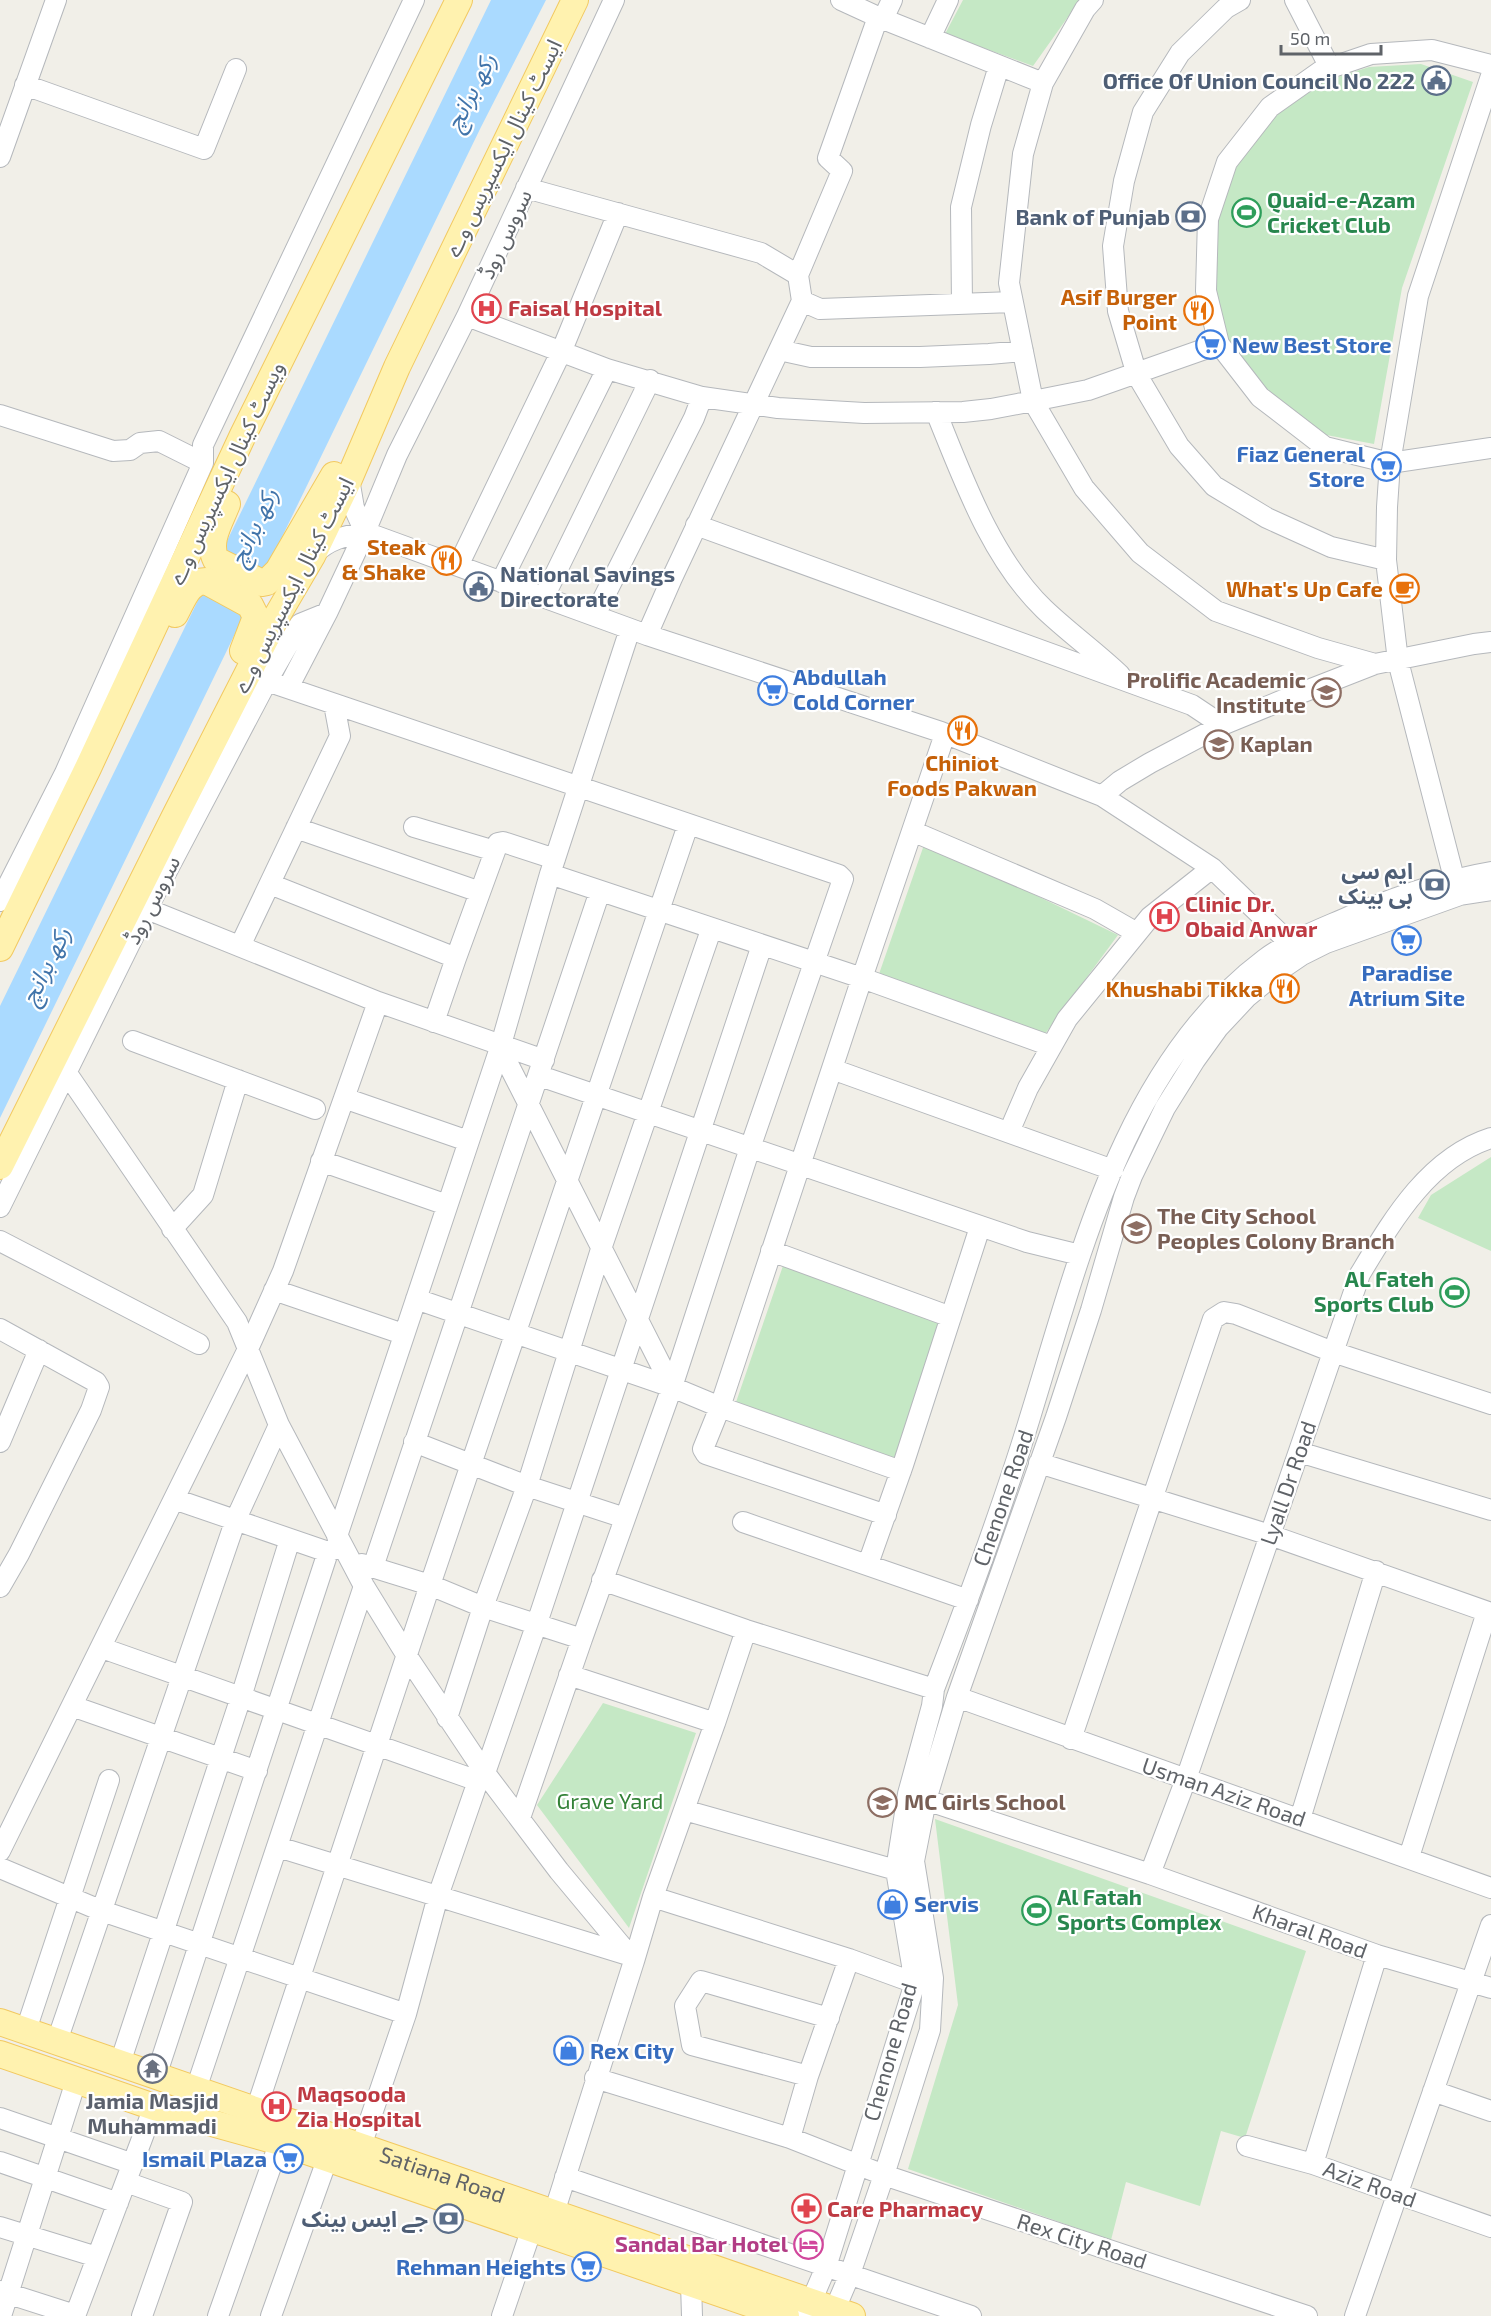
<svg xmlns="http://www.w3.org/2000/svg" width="1491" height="2316" font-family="'Exo 2','Noto Sans Arabic',sans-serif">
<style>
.green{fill:#c5e8c5}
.water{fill:#aadaff}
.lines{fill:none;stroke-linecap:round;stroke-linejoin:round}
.minor-casing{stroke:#b5b8bc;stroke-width:22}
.major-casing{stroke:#f2c960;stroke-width:28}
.minor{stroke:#fff;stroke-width:20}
.major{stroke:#fff2af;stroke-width:26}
.labels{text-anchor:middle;stroke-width:4.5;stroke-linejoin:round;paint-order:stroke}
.service-label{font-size:22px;font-weight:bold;fill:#4e5e75;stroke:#fff;text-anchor:end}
.street-label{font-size:22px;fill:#5f6368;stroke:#fff}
.leisure-label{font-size:22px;font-weight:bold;fill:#27864d;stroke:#fff;text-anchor:start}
.food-label{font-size:22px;font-weight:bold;fill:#c56008;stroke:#fff;text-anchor:end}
.health-label{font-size:22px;font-weight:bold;fill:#be3a42;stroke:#fff;text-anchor:start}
.shop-label{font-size:22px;font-weight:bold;fill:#366cbe;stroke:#fff;text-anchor:start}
.education-label{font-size:22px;font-weight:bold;fill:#785e54;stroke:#fff;text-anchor:start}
.park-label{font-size:22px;fill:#348238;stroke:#fff}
.worship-label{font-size:22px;font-weight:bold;fill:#5b616d;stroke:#fff}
.hotel-label{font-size:22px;font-weight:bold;fill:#b23c85;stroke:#fff;text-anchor:end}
.water-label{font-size:24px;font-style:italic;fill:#4174aa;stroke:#fff}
</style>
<rect width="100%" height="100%" fill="#f1efe8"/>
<path class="green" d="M963 0H1080L1033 66 945 34Z
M1421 64 1473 82 1402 288 1374 444 1321 434 1262 391 1229 344 1210 289 1215 222 1234 167 1275 116 1325 81 1369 67Z
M925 842 1118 935 1045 1034 879 974Z
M1491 1157V1251L1418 1218 1431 1195Z
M785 1260 949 1322 903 1465 734 1408Z
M603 1703 696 1733 629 1928 537 1805Z
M935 1819 1306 1951 1245 2138 1221 2131 1200 2206 1126 2182 1111 2240 908 2169 958 2005Z"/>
<path class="water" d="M491 0H546L481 127 0 1118V1006Z"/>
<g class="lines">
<defs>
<path id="minor" d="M841 0 878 17 1043 83
M1093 0 1085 9 1043 83 1023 154 1009 283 1033 401 1084 488 1140 553 1216 611 1318 648 1375 664
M1240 0 1226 8 1180 53 1143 112 1124 181 1113 246 1118 311 1137 375 1179 446 1214 486 1267 518 1331 547 1386 560
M1295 0 1330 68
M883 19 892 0
M930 38 948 0
M1491 65 1432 50 1371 54 1321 71 1270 107 1227 162 1208 219 1206 291 1219 344 1260 397 1325 447 1390 463 1491 448
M25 85 204 149 236 69
M0 157 56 0
M526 188 761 253 798 275 802 301 672 578 647 635
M798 275 842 171 828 158 878 17
M802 301 820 309 1013 302
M962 304 961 207 981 125 999 66
M467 316 607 369 702 397 778 408 864 413 963 412 991 409 1033 401 1088 390 1219 344
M779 350 811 357H920L989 354 1023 351
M936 412C963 478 991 558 1044 609 1068 632 1096 652 1120 675
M0 415 113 451 130 450 140 443 159 441 203 463V445L414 0
M349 479 354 508 365 532
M696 525 1192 705 1222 725
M314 554C329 539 345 536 365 532L647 635 941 732 1102 796 1212 868
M458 566 562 350 618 213
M501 582 607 369
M544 597 650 380
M595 615 694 418 702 397
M267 681 839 875 843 879 750 1148 672 1387 582 1639
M288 688 327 613 365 532 397 455 467 316 614 0
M1102 796 1120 781 1150 763 1222 725 1288 698 1375 664 1474 644 1491 642
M414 827 495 851
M296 828 480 892
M912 831 945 734
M550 874 862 978 720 1407 703 1449 706 1454 886 1515
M1454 878 1398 661 1386 560 1387 507 1390 463 1418 296 1491 76
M270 884 456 958 498 843 503 842 555 859
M0 901 65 773 203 463
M240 946 340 736 334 704
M378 1002 544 1060
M434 1022 456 958
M133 1041 315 1109
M1051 1046 862 978 912 831 1095 909 1137 933
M500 1048 672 1387
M832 1069 1113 1170
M66 1072 237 1322 279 1425 364 1586 407 1656 485 1773 559 1871 634 1961 554 2213
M540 1076 1027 1242 1080 1255
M344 1098 468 1141
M1009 1132 1028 1088 1067 1019 1150 917 1212 868 1298 951
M321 1161 447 1205
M0 1207 147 909 267 681 300 624 327 613
M172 1229 203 1195 238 1080
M0 1241 199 1344
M771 1251 951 1317
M274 1290 403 1334
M416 1299 672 1387 720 1407 901 1471
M0 1329 96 1382 99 1387 91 1410 19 1554 0 1587
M0 1442 39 1350
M414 1442 527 1486 625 1518
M1299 1452 1491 1510
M1039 1463 1270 1535 1491 1613
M174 1499 328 1552 338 1547
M743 1522 968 1600
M337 1536 500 1048 550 874 630 629
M362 1564 430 1585 483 1607 582 1639 520 1818
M868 1564 903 1465 980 1227
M373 1567 600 891
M602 1580 746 1630 934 1689
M102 1648 478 1781
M569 1675 715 1723 653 1897 634 1961
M957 1697 1491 1888
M72 1706 257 1771
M447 1718 483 1607 527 1486 602 1246 711 930
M715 1723 746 1630
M1071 1739 1213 1319 1224 1312 1236 1314 1333 1352 1491 1404
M926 1800 1150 1874 1377 1955 1491 1988
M684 1810 896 1870
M1300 1819 1376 1571
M278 1847 628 1955
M0 1851 248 1349 283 1271 378 1002 147 909
M1409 1857 1487 1612
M0 1868 102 1911 406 2014
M1150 1874 1186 1779 1360 1274C1392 1221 1428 1158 1491 1138
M653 1897 849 1959 915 1983
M26 2030 109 1780
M57 2041 236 1519 279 1425
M120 2063 241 1697 290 1539
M156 2076 328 1552
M808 2076 692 2045 685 2006 701 1981 829 2018
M595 2078 790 2138 884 2175 1307 2316
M196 2089 364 1586
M1433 2091 1491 2111
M256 2110 430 1585 688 825
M0 2118 133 2164
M790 2138 808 2076 849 1959
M361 2146 406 2014 438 1896 478 1781 485 1773 537 1623 762 945
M1247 2146 1313 2164 1491 2227
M0 2162 118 2203
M1313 2164 1377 1955
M565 2177 971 2316
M126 2182 182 2202 142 2316
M0 2227 97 2257
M691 2283 692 2316
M0 2291 75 2315
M1 2316 76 2081
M75 2316 154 2107
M218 2316 280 2141
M271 2316 328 2157
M502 2316 532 2228
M805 2316 826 2267 915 1983 896 1870 908 1794 932 1706 934 1689C969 1598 1003 1507 1031 1414 1080 1255 1125 1064 1265 959 1292 939 1324 928 1355 914 1398 896 1444 880 1491 872
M832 2316 850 2274 884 2175 930 2030 933 1978 914 1861 926 1800 957 1697 1056 1417 1091 1310 1124 1197 1132 1176 1165 1108 1195 1060 1218 1028 1247 997 1280 970 1302 955 1326 943 1460 895 1491 890
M1355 2316 1491 1925"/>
<g id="major">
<path d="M227 504C220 522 207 542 216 560L262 583 267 582 278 571 334 475"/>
<path d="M175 614C183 600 188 581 206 581L250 605 256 617 243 651"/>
<path d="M0 948 88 768 243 435 459 0"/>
<path d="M0 1166 175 816 278 614 312 556 349 479 397 367 575 0"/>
<path id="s1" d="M0 2022 852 2316"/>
<path d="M0 2054 154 2107 280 2142 786 2316"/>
</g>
</defs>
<use href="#minor" class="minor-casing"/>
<use href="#major" class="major-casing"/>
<use href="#minor" class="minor"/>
<use href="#major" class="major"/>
</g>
<defs>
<symbol id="civic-ring" viewBox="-11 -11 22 22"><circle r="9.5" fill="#fff" stroke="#5c6f8a" stroke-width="1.5"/><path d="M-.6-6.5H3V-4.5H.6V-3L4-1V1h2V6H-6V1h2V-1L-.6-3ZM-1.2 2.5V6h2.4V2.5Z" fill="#5c6f8a"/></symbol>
<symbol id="stadium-ring" viewBox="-11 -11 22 22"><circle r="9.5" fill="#fff" stroke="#2e9e5b" stroke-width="1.5"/><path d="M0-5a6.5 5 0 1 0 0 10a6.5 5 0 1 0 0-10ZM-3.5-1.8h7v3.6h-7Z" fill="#2e9e5b"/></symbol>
<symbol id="bank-ring" viewBox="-11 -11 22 22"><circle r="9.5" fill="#fff" stroke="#5c6f8a" stroke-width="1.5"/><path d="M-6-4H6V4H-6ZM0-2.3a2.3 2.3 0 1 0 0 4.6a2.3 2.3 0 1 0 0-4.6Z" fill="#5c6f8a"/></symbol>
<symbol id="hospital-ring" viewBox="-11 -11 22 22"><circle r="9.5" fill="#fff" stroke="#e0444e" stroke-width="1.5"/><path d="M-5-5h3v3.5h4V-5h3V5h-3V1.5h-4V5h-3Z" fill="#e0444e"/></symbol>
<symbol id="restaurant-ring" viewBox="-11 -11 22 22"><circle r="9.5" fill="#fff" stroke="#e8710a" stroke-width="1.5"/><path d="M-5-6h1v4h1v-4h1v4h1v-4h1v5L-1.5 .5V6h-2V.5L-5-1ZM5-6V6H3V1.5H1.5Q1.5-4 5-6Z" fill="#e8710a"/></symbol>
<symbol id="supermarket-ring" viewBox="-11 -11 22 22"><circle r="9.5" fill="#fff" stroke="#3f7fe0" stroke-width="1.5"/><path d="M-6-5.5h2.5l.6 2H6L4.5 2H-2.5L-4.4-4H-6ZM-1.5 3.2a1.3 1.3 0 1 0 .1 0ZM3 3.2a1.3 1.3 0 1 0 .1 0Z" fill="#3f7fe0"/></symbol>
<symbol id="cafe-ring" viewBox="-11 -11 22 22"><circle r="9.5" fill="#fff" stroke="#e8710a" stroke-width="1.5"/><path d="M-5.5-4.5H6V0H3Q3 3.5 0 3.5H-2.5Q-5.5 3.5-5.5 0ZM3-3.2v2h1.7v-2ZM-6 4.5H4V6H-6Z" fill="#e8710a"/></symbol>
<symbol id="university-ring" viewBox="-11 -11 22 22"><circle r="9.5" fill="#fff" stroke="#8d6e63" stroke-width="1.5"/><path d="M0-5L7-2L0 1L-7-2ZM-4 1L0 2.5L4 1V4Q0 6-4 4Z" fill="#8d6e63"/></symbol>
<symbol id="school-ring" viewBox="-11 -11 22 22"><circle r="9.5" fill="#fff" stroke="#8d6e63" stroke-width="1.5"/><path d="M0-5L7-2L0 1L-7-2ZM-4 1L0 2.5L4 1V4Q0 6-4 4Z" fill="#8d6e63"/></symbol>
<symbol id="shop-ring" viewBox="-11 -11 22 22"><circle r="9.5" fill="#fff" stroke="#3f7fe0" stroke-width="1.5"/><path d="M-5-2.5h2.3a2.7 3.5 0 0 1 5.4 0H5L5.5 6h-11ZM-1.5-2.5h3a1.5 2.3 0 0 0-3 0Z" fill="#3f7fe0"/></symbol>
<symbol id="temple-ring" viewBox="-11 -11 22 22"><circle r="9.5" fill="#fff" stroke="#6b7280" stroke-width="1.5"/><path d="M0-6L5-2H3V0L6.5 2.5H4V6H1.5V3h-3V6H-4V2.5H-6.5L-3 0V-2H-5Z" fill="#6b7280"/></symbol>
<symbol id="pharmacy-ring" viewBox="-11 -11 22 22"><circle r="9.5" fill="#fff" stroke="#e0444e" stroke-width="1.5"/><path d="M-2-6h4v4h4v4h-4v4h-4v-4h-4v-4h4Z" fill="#e0444e"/></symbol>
<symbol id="hotel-ring" viewBox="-11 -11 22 22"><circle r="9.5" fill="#fff" stroke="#d1479c" stroke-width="1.5"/><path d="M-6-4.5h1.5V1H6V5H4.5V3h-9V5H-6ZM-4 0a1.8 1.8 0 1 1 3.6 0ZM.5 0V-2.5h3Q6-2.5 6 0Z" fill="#d1479c"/></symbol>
</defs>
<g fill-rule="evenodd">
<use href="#civic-ring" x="1420" y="64" width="33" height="33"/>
<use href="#stadium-ring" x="1230" y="196" width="33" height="33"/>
<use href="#bank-ring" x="1174" y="200" width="33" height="33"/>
<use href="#hospital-ring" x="470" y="292" width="33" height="33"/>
<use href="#restaurant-ring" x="1182" y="294" width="33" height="33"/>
<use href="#supermarket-ring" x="1194" y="328" width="33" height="33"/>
<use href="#supermarket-ring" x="1370" y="450" width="33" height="33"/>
<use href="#restaurant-ring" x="430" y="544" width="33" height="33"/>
<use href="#civic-ring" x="462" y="570" width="33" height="33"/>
<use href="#cafe-ring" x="1388" y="572" width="33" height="33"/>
<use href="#supermarket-ring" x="756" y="674" width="33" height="33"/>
<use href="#university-ring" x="1310" y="676" width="33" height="33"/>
<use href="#restaurant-ring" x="946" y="714" width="33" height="33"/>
<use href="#school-ring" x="1202" y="728" width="33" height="33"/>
<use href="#bank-ring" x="1418" y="868" width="33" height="33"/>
<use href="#hospital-ring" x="1148" y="900" width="33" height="33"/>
<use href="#supermarket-ring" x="1390" y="924" width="33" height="33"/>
<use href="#restaurant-ring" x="1268" y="972" width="33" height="33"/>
<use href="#school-ring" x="1120" y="1212" width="33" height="33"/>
<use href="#stadium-ring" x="1438" y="1276" width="33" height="33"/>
<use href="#school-ring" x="866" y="1786" width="33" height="33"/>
<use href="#shop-ring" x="876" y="1888" width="33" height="33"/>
<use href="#stadium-ring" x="1020" y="1894" width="33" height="33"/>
<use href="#shop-ring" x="552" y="2034" width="33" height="33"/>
<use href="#temple-ring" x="136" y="2052" width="33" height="33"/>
<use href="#hospital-ring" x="260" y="2090" width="33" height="33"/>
<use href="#supermarket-ring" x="272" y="2142" width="33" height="33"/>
<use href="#pharmacy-ring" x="790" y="2192" width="33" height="33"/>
<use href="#bank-ring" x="432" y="2202" width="33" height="33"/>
<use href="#hotel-ring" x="792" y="2228" width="33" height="33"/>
<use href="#supermarket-ring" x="570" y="2250" width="33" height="33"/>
</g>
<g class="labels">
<g class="service-label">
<text x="1415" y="89">Office Of Union Council No 222</text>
<text x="1170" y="225">Bank of Punjab</text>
<text x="500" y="582" text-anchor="start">National Savings<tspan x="500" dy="25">Directorate</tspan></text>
<text x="1413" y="879">ایم سی<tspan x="1413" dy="25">بی بینک</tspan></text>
<text x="428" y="2227">جے ایس بینک</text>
</g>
<g class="street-label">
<text transform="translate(503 148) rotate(-64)" y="8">ایسٹ کینال ایکسپریس وے</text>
<text transform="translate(505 234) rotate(-65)" y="8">سروس روڈ</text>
<text transform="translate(226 473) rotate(-65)" y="8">ویسٹ کینال ایکسپریس وے</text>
<text transform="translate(293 585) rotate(-63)" y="8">ایسٹ کینال ایکسپریس وے</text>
<text transform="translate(152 900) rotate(-63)" y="8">سروس روڈ</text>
<text transform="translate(1288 1483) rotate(-71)" y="8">Lyall Dr Road</text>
<text transform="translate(1003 1498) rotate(-71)" y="8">Chenone Road</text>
<text transform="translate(1224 1792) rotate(19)" y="8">Usman Aziz Road</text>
<text transform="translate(1310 1931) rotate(20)" y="8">Kharal Road</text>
<text transform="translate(890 2052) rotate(-74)" y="8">Chenone Road</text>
<text dy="8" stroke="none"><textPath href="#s1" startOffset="468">Satiana Road</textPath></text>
<text transform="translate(1370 2184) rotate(20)" y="8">Aziz Road</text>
<text transform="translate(1082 2241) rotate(18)" y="8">Rex City Road</text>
</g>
<g class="leisure-label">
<text x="1267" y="208">Quaid-e-Azam<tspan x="1267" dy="25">Cricket Club</tspan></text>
<text x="1434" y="1287" text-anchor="end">AL Fateh<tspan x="1434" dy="25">Sports Club</tspan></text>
<text x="1057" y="1905">Al Fatah<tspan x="1057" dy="25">Sports Complex</tspan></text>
</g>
<g class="food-label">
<text x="1177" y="305">Asif Burger<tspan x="1177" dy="25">Point</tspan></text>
<text x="426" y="555">Steak<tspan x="426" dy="25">&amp; Shake</tspan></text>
<text x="1383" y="597">What's Up Cafe</text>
<text x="962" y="771" text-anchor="middle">Chiniot<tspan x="962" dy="25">Foods Pakwan</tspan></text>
<text x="1263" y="997">Khushabi Tikka</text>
</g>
<g class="health-label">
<text x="508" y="316">Faisal Hospital</text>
<text x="1185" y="912">Clinic Dr.<tspan x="1185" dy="25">Obaid Anwar</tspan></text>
<text x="297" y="2102">Maqsooda<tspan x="297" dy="25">Zia Hospital</tspan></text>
<text x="827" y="2217">Care Pharmacy</text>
</g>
<g class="shop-label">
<text x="1232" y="353">New Best Store</text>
<text x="1365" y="462" text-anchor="end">Fiaz General<tspan x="1365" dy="25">Store</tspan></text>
<text x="793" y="685">Abdullah<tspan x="793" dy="25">Cold Corner</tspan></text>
<text x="1407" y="981" text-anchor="middle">Paradise<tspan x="1407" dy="25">Atrium Site</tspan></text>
<text x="914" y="1912">Servis</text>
<text x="590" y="2059">Rex City</text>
<text x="267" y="2167" text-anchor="end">Ismail Plaza</text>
<text x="566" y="2275" text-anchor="end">Rehman Heights</text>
</g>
<g class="education-label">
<text x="1306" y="688" text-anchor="end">Prolific Academic<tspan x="1306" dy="25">Institute</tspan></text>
<text x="1240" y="752">Kaplan</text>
<text x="1157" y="1224">The City School<tspan x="1157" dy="25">Peoples Colony Branch</tspan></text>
<text x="904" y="1810">MC Girls School</text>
</g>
<g class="park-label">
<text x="610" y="1809">Grave Yard</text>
</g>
<g class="worship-label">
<text x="152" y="2109">Jamia Masjid<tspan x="152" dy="25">Muhammadi</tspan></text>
</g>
<g class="hotel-label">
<text x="788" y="2252">Sandal Bar Hotel</text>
</g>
<g class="water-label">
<text transform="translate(471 92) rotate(-63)" y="8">رکھ برانچ</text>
<text transform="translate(254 527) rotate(-65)" y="8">رکھ برانچ</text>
<text transform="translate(46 966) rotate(-64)" y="8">رکھ برانچ</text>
</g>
</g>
<path d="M1281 45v9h100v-9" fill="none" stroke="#5f6368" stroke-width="3"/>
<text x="1290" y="45" font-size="18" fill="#5f6368" stroke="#ffffff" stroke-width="4.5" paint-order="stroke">50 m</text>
</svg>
